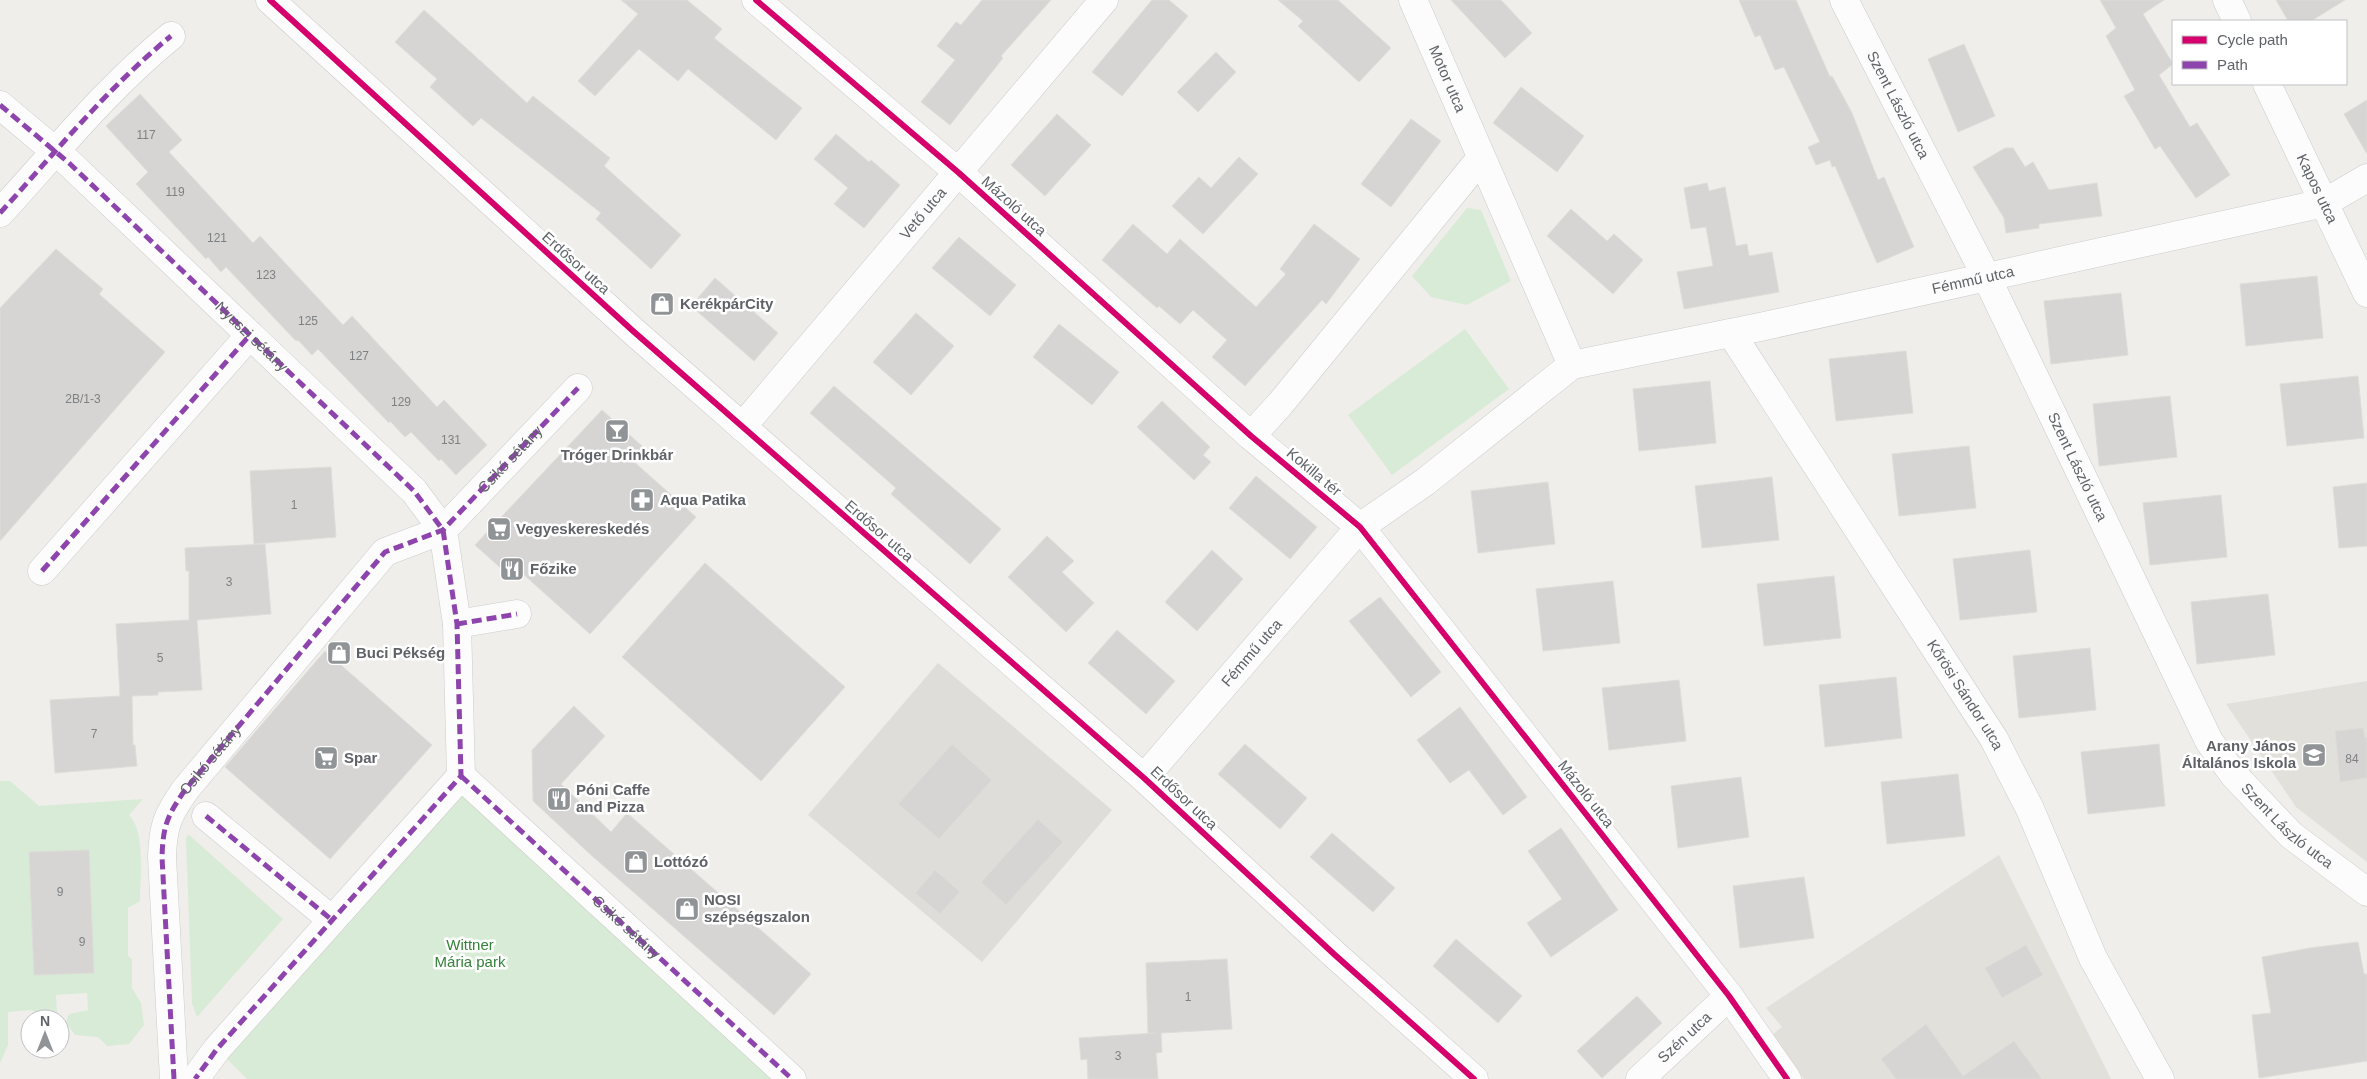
<svg xmlns="http://www.w3.org/2000/svg" width="2367" height="1079" font-family="Arial,sans-serif">
<style>
.industrial{fill:#dfddda}
.education{fill:#e2e0da}
.green{fill:#d8ebd6}
.building{fill:#d6d5d3;stroke:#deddd9}
.lines{fill:none;stroke-linecap:round;stroke-linejoin:round}
.street-casing{stroke:#cbcccc;stroke-width:29}
.secondary-casing{stroke:#cacacb;stroke-width:29}
.street{stroke:#fdfcfc;stroke-width:28}
.secondary{stroke:#fdfcfc;stroke-width:28}
.quiet{stroke:#8e44ad;stroke-width:5;stroke-dasharray:10 5;stroke-linecap:butt}
.cycleway-casing{stroke:#fff;stroke-width:9}
.cycleway{stroke:#d6006c;stroke-width:6}
.labels{text-anchor:middle;stroke-width:5;stroke-linejoin:round;paint-order:stroke}
.number-label{font-size:12px;fill:#7e8184}
.street-label{font-size:15px;fill:#5f6368;stroke:#fff}
.poi-label{font-size:15px;font-weight:bold;fill:#5f6368;stroke:#fff;text-anchor:start}
.park-label{font-size:15px;fill:#348238;stroke:#fff}
</style>
<rect width="100%" height="100%" fill="#efeeea"/>
<path class="industrial" d="M938 663 1112 810 982 962 808 815Z"/>
<path class="education" d="M2367 681V862L2296 807 2226 704Z
M1999 855 2111 1079H1804L1772 1035 1782 1027 1766 1008Z"/>
<path class="green" d="M1467 208 1481 210 1511 281 1467 305 1431 297 1412 276Z
M1465 329 1509 389 1392 475 1348 415Z
M461 776 792 1079H247L217 1049Z
M0 781H10L39 806 143 799 129 815C146 832 140 878 140 901L128 908V956L132 959V988L141 1003 144 1025 129 1044 107 1046 98 1037 75 1035 66 1022 69 1014 88 1010 87 993 56 995 57 1014 47 1017 31 1010 8 1012V1045L0 1063Z
M188 834 283 919 197 1017 192 1003 186 839Z"/>
<path class="building" d="M621 0H687L722 29 714 38 802 108 776 140 688 69 678 81 639 49 595 96 578 81 638 14Z
M982 0H1051L1001 56 1003 58 950 125 921 102 955 60 937 46 956 22 961 25Z
M1152 0H1169L1188 16 1122 96 1092 72Z
M1278 0H1338L1391 48 1359 82 1298 26 1303 21Z
M1451 0H1501L1532 33 1505 58Z
M1739 0H1796L1830 77 1832 76 1852 113 1878 180 1884 177 1914 247 1877 263 1835 166 1832 167 1830 160 1816 165 1808 147 1820 142 1784 67 1775 70 1760 35 1755 37Z
M2100 0H2164L2143 14 2173 64 2159 75 2190 127 2197 123 2230 175 2196 198 2160 146 2155 149 2124 96 2135 90 2106 36 2116 28Z
M2276 0H2345L2311 21H2288Z
M424 10 527 103 533 96 610 158 604 166 681 235 651 269 596 219 601 213 481 118 473 126 430 87 437 79 395 42Z
M1964 44 1995 116 1958 132 1928 59Z
M1216 52 1236 72 1198 112 1177 92Z
M1521 87 1584 136 1557 172 1493 123Z
M140 94 182 140 169 152 253 243 260 236 343 325 352 316 437 407 444 400 487 445 456 475 441 459 439 461 411 432 405 437 390 421 389 423 318 349 312 355 298 340 296 341 226 267 221 272 208 257 206 259 136 184 148 172 106 126Z
M2367 100V154L2344 114Z
M1057 114 1091 145 1045 196 1011 165Z
M1411 119 1441 141 1391 207 1361 184Z
M836 134 869 162 871 160 900 185 864 228 834 204 848 188 814 159Z
M2005 148H2013L2025 167 2033 162 2049 190 2097 183 2102 216 2039 224V228L2006 233 2004 218 1973 167Z
M1239 157 1258 174 1203 234 1172 206 1199 177 1211 188Z
M1707 183 1709 191 1725 187 1736 246 1747 244 1749 256 1772 252 1779 292 1684 309 1677 272 1713 266 1706 227 1691 229 1684 188Z
M1571 209 1607 241 1614 234 1643 260 1613 294 1547 236Z
M1133 224 1167 254 1180 239 1256 307 1286 274 1280 269 1314 224 1360 259 1326 304 1322 300 1245 386 1212 357 1227 340 1193 310 1180 324 1159 306 1157 308 1102 260Z
M959 237 1016 285 990 316 932 268Z
M56 249 103 289 99 294 165 352 0 541V308Z
M2317 276 2323 338 2246 346 2240 284Z
M715 278 778 333 754 361 691 306Z
M2121 293 2128 355 2051 364 2044 301Z
M916 313 954 346 911 395 873 362Z
M1059 324 1119 372 1092 405 1033 357Z
M1906 351 1913 413 1836 421 1829 359Z
M2358 376 2364 438 2287 446 2280 384Z
M1710 381 1716 443 1639 451 1633 389Z
M834 386 1001 529 970 564 891 494 896 488 810 413Z
M2170 396 2177 457 2099 466 2093 404Z
M1162 401 1210 447 1203 455 1211 462 1194 480 1137 427Z
M602 410 643 447 632 460 696 517 590 634 522 573 515 581 475 545Z
M1969 446 1976 508 1899 516 1892 454Z
M331 467 336 537 254 544 250 471Z
M1256 476 1317 527 1290 559 1229 508Z
M1772 477 1779 540 1702 548 1695 486Z
M1548 482 1555 544 1478 553 1471 491Z
M2367 483V546L2339 548 2333 487Z
M2221 495 2227 557 2150 565 2143 503Z
M1047 536 1074 561 1062 572 1094 603 1066 632 1008 577Z
M265 544 271 614 197 620 202 690 158 692V695L132 696 133 745H135L137 766 55 773 50 700 120 696 116 624 189 620V571H186L185 548Z
M1212 550 1243 579 1197 631 1165 602Z
M2030 550 2037 612 1960 620 1953 559Z
M705 563 845 687 761 781 622 657Z
M1834 576 1841 638 1764 646 1757 584Z
M1613 581 1620 643 1543 651 1536 589Z
M2268 594 2275 655 2197 664 2191 602Z
M1380 597 1441 672 1411 697 1349 621Z
M1117 630 1175 681 1146 714 1088 663Z
M2090 648 2096 710 2019 718 2013 656Z
M325 651 432 745 330 859 225 767Z
M1896 677 1902 738 1825 747 1819 685Z
M1679 680 1686 741 1609 750 1602 688Z
M574 706 605 736 561 784 611 832 627 813 811 974 774 1015 591 855 533 801 532 750Z
M1460 707 1527 797 1503 815 1469 770 1450 783 1417 740Z
M2363 728 2365 738 2367 737V778L2340 782 2335 731Z
M952 744 992 780 939 839 898 804Z
M1245 744 1307 798 1280 829 1218 774Z
M2159 744 2165 806 2088 814 2081 752Z
M1958 774 1965 836 1887 844 1881 782Z
M1741 777 1749 837 1678 848 1671 786Z
M1038 819 1063 842 1006 905 981 882Z
M1561 828 1618 910 1551 957 1527 923 1562 899 1528 851Z
M1332 833 1395 888 1373 912 1310 857Z
M89 850 94 973 34 975 29 852Z
M935 870 960 892 940 914 915 893Z
M1804 877 1814 938 1740 948 1733 886Z
M1456 939 1522 996 1498 1023 1433 966Z
M2358 942 2364 974H2367V1061L2259 1078 2252 1015 2271 1013 2262 957 2310 948Z
M2026 945 2043 975 2002 998 1985 968Z
M1227 959 1232 1029 1161 1033 1162 1052 1156 1053 1158 1079H1088L1087 1059 1081 1060 1079 1038 1155 1033 1148 1034 1146 963Z
M1637 996 1662 1023 1602 1078 1577 1051Z
M1926 1024 1963 1076 2014 1041 2042 1079H1896L1881 1059Z"/>
<g class="lines">
<defs>
<g id="street">
<path d="M756 0 959 173 1251 436 1360 527 1729 996 1787 1079"/>
<path id="s1" d="M1413 0 1572 365"/>
<path d="M2227 0 2237 21"/>
<path id="s2" d="M2267 84 2367 293"/>
<path d="M0 105 69 163 414 491 443 530 457 624 461 776 217 1049 195 1079"/>
<path d="M0 213C55 153 107 88 171 36"/>
<path id="s3" d="M1731 333 1994 739 2030 809 2093 958 2160 1079"/>
<path id="s4" d="M742 427 1104 0"/>
<path d="M1251 436 1281 403 1481 158"/>
<path d="M42 571 250 335"/>
<path d="M457 624 517 614"/>
<path d="M461 776 792 1079"/>
<path id="s5" d="M1144 778 1360 527 1425 482 1572 365 1760 327 2324 203 2367 178"/>
<path d="M206 816 332 920"/>
<path d="M174 1079 162 857C163 826 167 816 185 790L385 552 443 530 578 388"/>
<path id="s6" d="M1640 1079 1729 996"/>
</g>
<g id="secondary">
<path d="M270 0 633 331 1144 778 1335 955 1474 1079"/>
<path id="s7" d="M1844 0 1987 278 2209 741 2234 775 2291 835 2367 892"/>
</g>
</defs>
<use href="#street" class="street-casing"/>
<use href="#secondary" class="secondary-casing"/>
<use href="#street" class="street"/>
<use href="#secondary" class="secondary"/>
<g class="quiet">
<path id="s8" d="M0 105 69 163 414 491 443 530 457 624 461 776 217 1049 195 1079"/>
<path d="M0 213C55 153 107 88 171 36"/>
<path d="M42 571 250 335"/>
<path d="M457 624 517 614"/>
<path id="s9" d="M461 776 792 1079"/>
<path d="M206 816 332 920"/>
<path id="s10" d="M174 1079 162 857C163 826 167 816 185 790L385 552 443 530 578 388"/>
</g>
<defs>
<path id="cycleway" d="M270 0 633 331 1144 778 1335 955 1474 1079
M756 0 959 173 1251 436 1360 527 1729 996 1787 1079"/>
</defs>
<use href="#cycleway" class="cycleway-casing"/>
<use href="#cycleway" class="cycleway"/>
</g>
<defs>
<symbol id="shop-square" viewBox="-11 -11 22 22"><rect x="-9" y="-9" width="18" height="18" rx="4" fill="#919496" stroke="#fff"/><path d="M-5-2.5h2.3a2.7 3.5 0 0 1 5.4 0H5L5.5 6h-11ZM-1.5-2.5h3a1.5 2.3 0 0 0-3 0Z" fill="#fff"/></symbol>
<symbol id="bar-square" viewBox="-11 -11 22 22"><rect x="-9" y="-9" width="18" height="18" rx="4" fill="#919496" stroke="#fff"/><path d="M-6-5H6L.8 .8V4.5H3.5V6h-7V4.5H-.8V.8Z" fill="#fff"/></symbol>
<symbol id="pharmacy-square" viewBox="-11 -11 22 22"><rect x="-9" y="-9" width="18" height="18" rx="4" fill="#919496" stroke="#fff"/><path d="M-2-6h4v4h4v4h-4v4h-4v-4h-4v-4h4Z" fill="#fff"/></symbol>
<symbol id="supermarket-square" viewBox="-11 -11 22 22"><rect x="-9" y="-9" width="18" height="18" rx="4" fill="#919496" stroke="#fff"/><path d="M-6-5.5h2.5l.6 2H6L4.5 2H-2.5L-4.4-4H-6ZM-1.5 3.2a1.3 1.3 0 1 0 .1 0ZM3 3.2a1.3 1.3 0 1 0 .1 0Z" fill="#fff"/></symbol>
<symbol id="restaurant-square" viewBox="-11 -11 22 22"><rect x="-9" y="-9" width="18" height="18" rx="4" fill="#919496" stroke="#fff"/><path d="M-5-6h1v4h1v-4h1v4h1v-4h1v5L-1.5 .5V6h-2V.5L-5-1ZM5-6V6H3V1.5H1.5Q1.5-4 5-6Z" fill="#fff"/></symbol>
<symbol id="school-square" viewBox="-11 -11 22 22"><rect x="-9" y="-9" width="18" height="18" rx="4" fill="#919496" stroke="#fff"/><path d="M0-5L7-2L0 1L-7-2ZM-4 1L0 2.5L4 1V4Q0 6-4 4Z" fill="#fff"/></symbol>
</defs>
<g fill-rule="evenodd">
<use href="#shop-square" x="648" y="290" width="28" height="28"/>
<use href="#bar-square" x="603" y="417" width="28" height="28"/>
<use href="#pharmacy-square" x="628" y="486" width="28" height="28"/>
<use href="#supermarket-square" x="485" y="515" width="28" height="28"/>
<use href="#restaurant-square" x="498" y="555" width="28" height="28"/>
<use href="#shop-square" x="325" y="639" width="28" height="28"/>
<use href="#school-square" x="2300" y="741" width="28" height="28"/>
<use href="#supermarket-square" x="312" y="744" width="28" height="28"/>
<use href="#restaurant-square" x="545" y="785" width="28" height="28"/>
<use href="#shop-square" x="622" y="848" width="28" height="28"/>
<use href="#shop-square" x="673" y="895" width="28" height="28"/>
</g>
<g class="labels">
<g class="number-label">
<text x="146" y="139">117</text>
<text x="175" y="196">119</text>
<text x="217" y="242">121</text>
<text x="266" y="279">123</text>
<text x="308" y="325">125</text>
<text x="359" y="360">127</text>
<text x="83" y="403">2B/1-3</text>
<text x="401" y="406">129</text>
<text x="451" y="444">131</text>
<text x="294" y="509">1</text>
<text x="229" y="586">3</text>
<text x="160" y="662">5</text>
<text x="94" y="738">7</text>
<text x="2352" y="763">84</text>
<text x="60" y="896">9</text>
<text x="82" y="946">9</text>
<text x="1188" y="1001">1</text>
<text x="1118" y="1060">3</text>
</g>
<g class="street-label">
<text dy="5" stroke="none"><textPath href="#s1" startOffset="86">Motor utca</textPath></text>
<text dy="5" stroke="none"><textPath href="#s7" startOffset="118">Szent László utca</textPath></text>
<text dy="5" stroke="none"><textPath href="#s2" startOffset="116">Kapos utca</textPath></text>
<text transform="translate(1014 206) rotate(42)" y="5">Mázoló utca</text>
<text dy="5" stroke="none"><textPath href="#s4" startOffset="280">Vető utca</textPath></text>
<text transform="translate(576 263) rotate(42)" y="5">Erdősor utca</text>
<text dy="5" stroke="none"><textPath href="#s5" startOffset="1008">Fémmű utca</textPath></text>
<text dy="5" stroke="none"><textPath href="#s8" startOffset="342">Nyuszi sétány</textPath></text>
<text dy="5" stroke="none"><textPath href="#s10" startOffset="765">Csikó sétány</textPath></text>
<text dy="5" stroke="none"><textPath href="#s7" startOffset="522">Szent László utca</textPath></text>
<text transform="translate(1314 472) rotate(40)" y="5">Kokilla tér</text>
<text transform="translate(879 531) rotate(41)" y="5">Erdősor utca</text>
<text dy="5" stroke="none"><textPath href="#s5" startOffset="165">Fémmű utca</textPath></text>
<text dy="5" stroke="none"><textPath href="#s3" startOffset="431">Kőrösi Sándor utca</textPath></text>
<text dy="5" stroke="none"><textPath href="#s10" startOffset="334">Csikó sétány</textPath></text>
<text transform="translate(1586 794) rotate(52)" y="5">Mázoló utca</text>
<text transform="translate(1184 798) rotate(43)" y="5">Erdősor utca</text>
<text dy="5" stroke="none"><textPath href="#s7" startOffset="942">Szent László utca</textPath></text>
<text dy="5" stroke="none"><textPath href="#s9" startOffset="224">Csikó sétány</textPath></text>
<text dy="5" stroke="none"><textPath href="#s6" startOffset="61">Szén utca</textPath></text>
</g>
<g class="poi-label">
<text x="680" y="309">KerékpárCity</text>
<text x="617" y="460" text-anchor="middle">Tróger Drinkbár</text>
<text x="660" y="505">Aqua Patika</text>
<text x="516" y="534">Vegyeskereskedés</text>
<text x="530" y="574">Főzike</text>
<text x="356" y="658">Buci Pékség</text>
<text x="2296" y="751" text-anchor="end">Arany János<tspan x="2296" dy="17">Általános Iskola</tspan></text>
<text x="344" y="763">Spar</text>
<text x="576" y="795">Póni Caffe<tspan x="576" dy="17">and Pizza</tspan></text>
<text x="654" y="867">Lottózó</text>
<text x="704" y="905">NOSI<tspan x="704" dy="17">szépségszalon</tspan></text>
</g>
<g class="park-label">
<text x="470" y="950">Wittner<tspan x="470" dy="17">Mária park</tspan></text>
</g>
</g>
<rect x="2172" y="20" width="175" height="65" fill="#ffffff" stroke="#bfc1c3"/>
<rect x="2182" y="36" width="25" height="8" fill="#d6006c" stroke="#bfc1c3"/>
<text x="2217" y="45" font-size="15" fill="#5f6368">Cycle path</text>
<rect x="2182" y="61" width="25" height="8" fill="#8e44ad" stroke="#bfc1c3"/>
<text x="2217" y="70" font-size="15" fill="#5f6368">Path</text>
<g transform="translate(45 1034)"><circle r="24" fill="#ffffff" stroke="#bfc1c3"/>
<path d="M0-4L9 19L0 12L-9 19Z" fill="#919496"/>
<text y="-8" font-size="14" font-weight="bold" text-anchor="middle" fill="#5f6368">N</text>
</g>
</svg>
